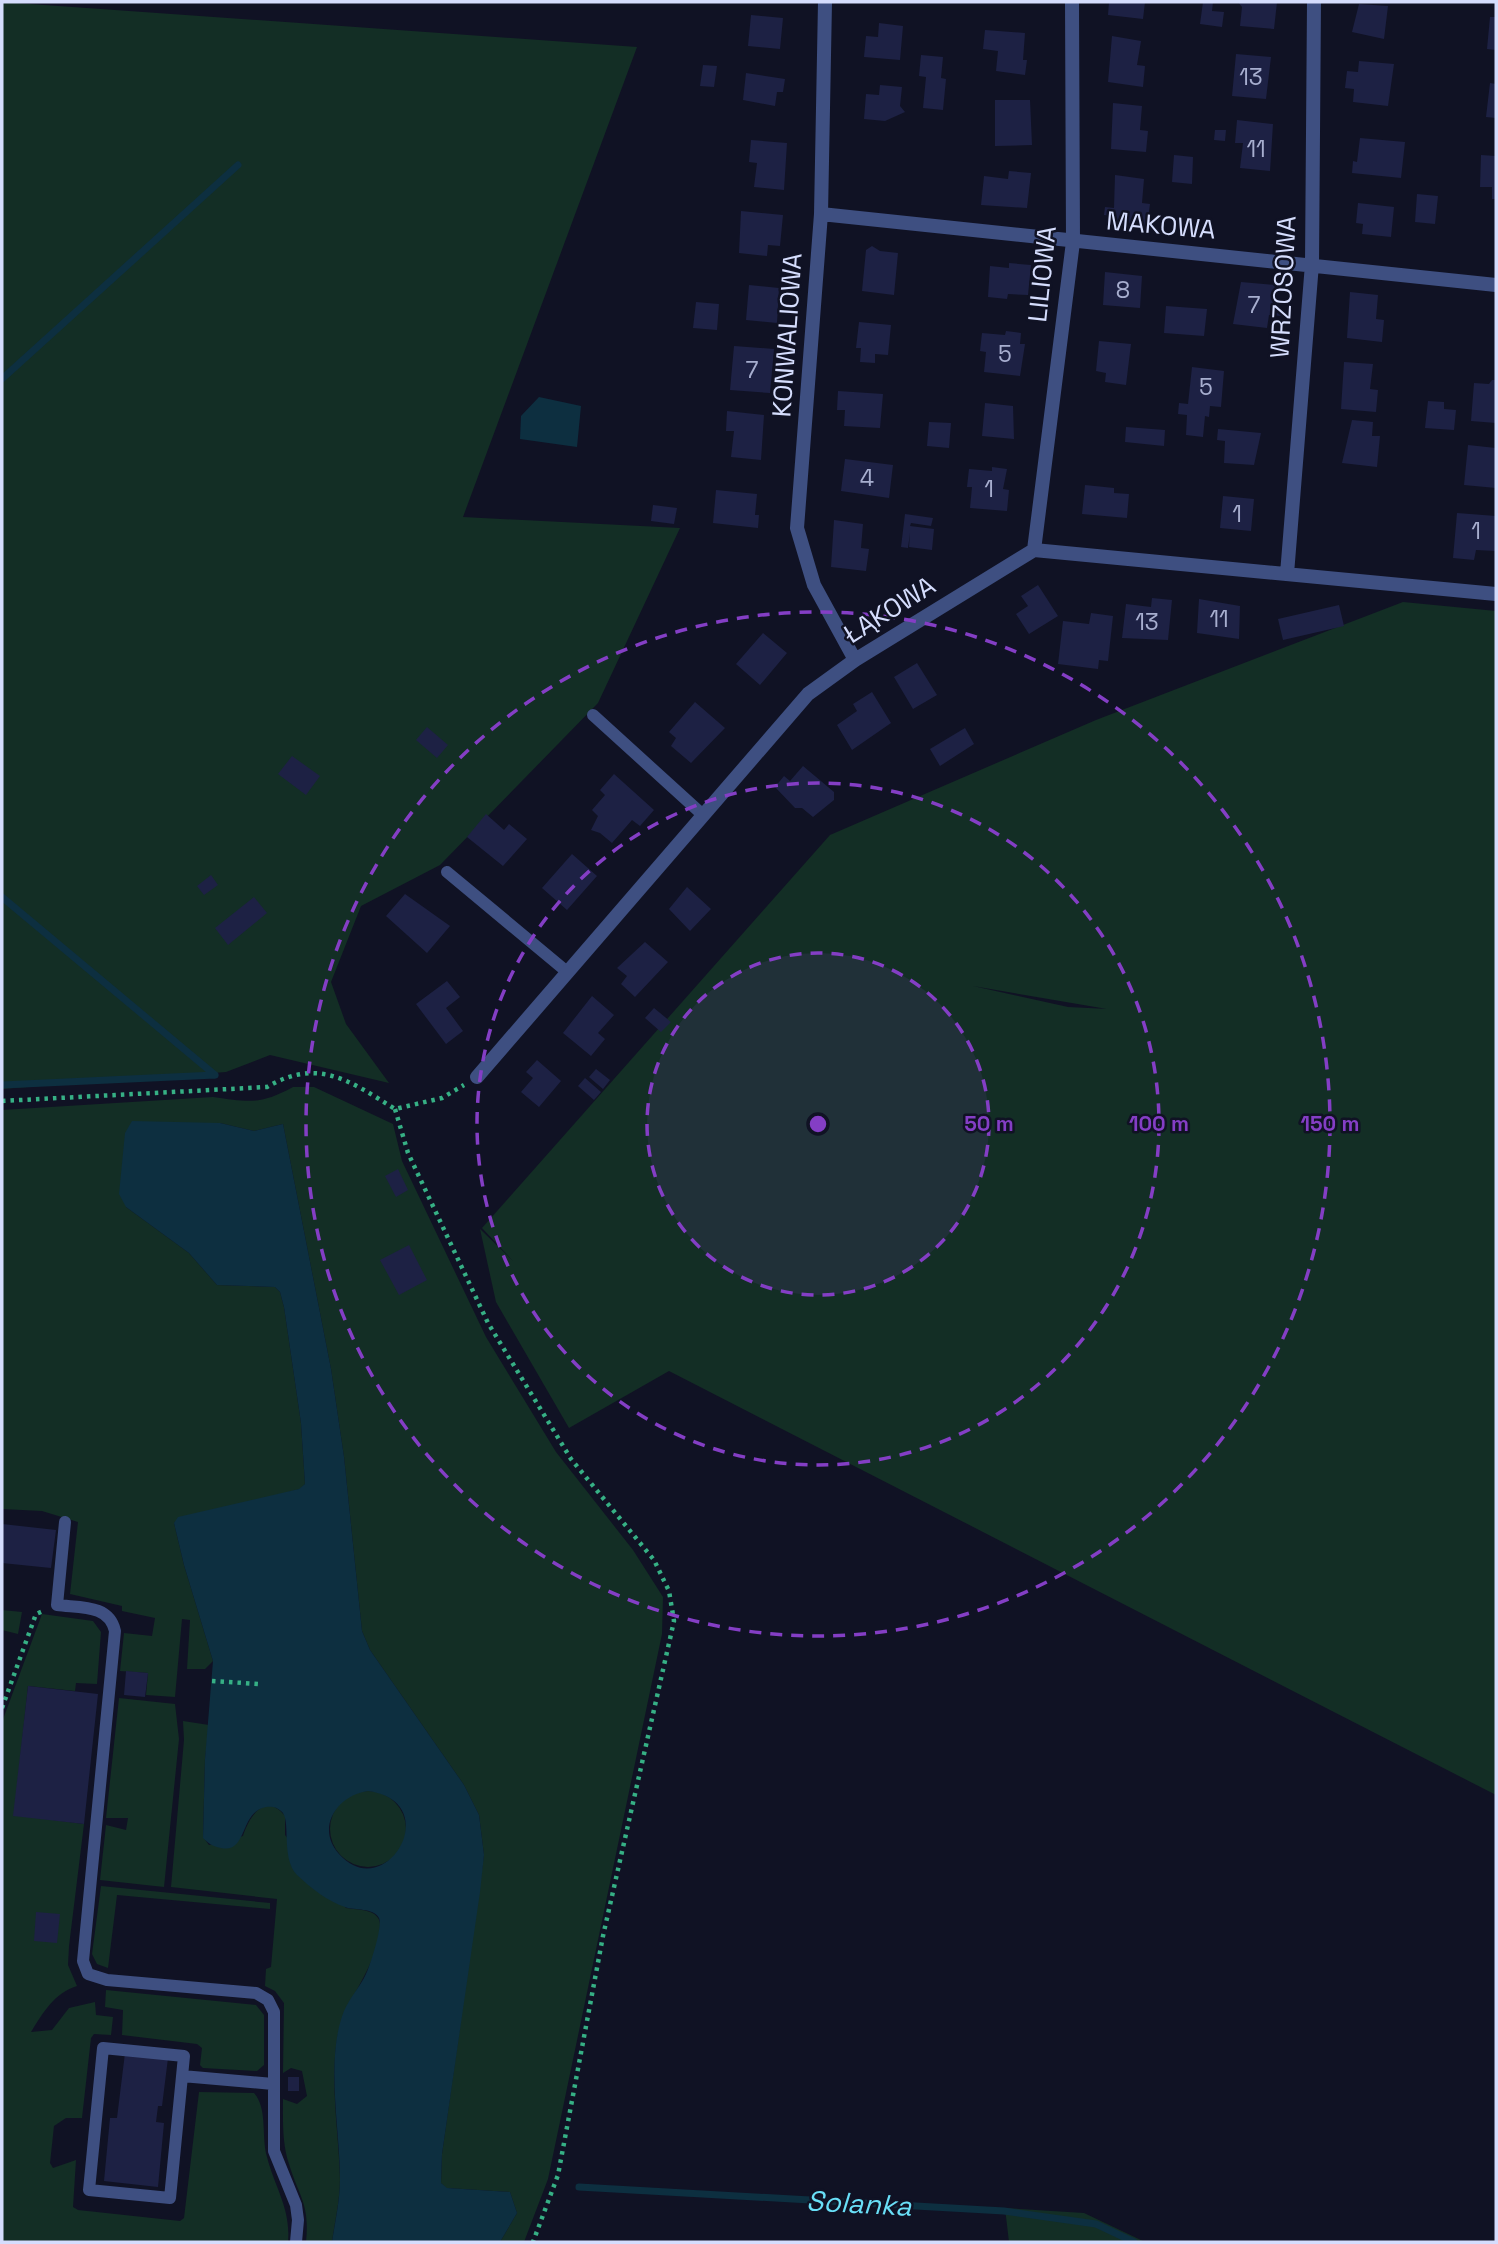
<svg xmlns="http://www.w3.org/2000/svg" width="1498" height="2244" font-family="'Space Grotesk',sans-serif">
<style>
.green{fill:#132e25;fill-rule:evenodd}
.water{fill:#0d2f40;fill-rule:evenodd}
.lines{fill:none;stroke-linecap:round;stroke-linejoin:round}
.stream{stroke:#0d2f40;stroke-width:7}
.building{fill:#1d2144}
.path{stroke:#36b085;stroke-width:4.5;stroke-dasharray:3.5 5;stroke-linecap:butt}
.lane{stroke:#3e4f81;stroke-width:12}
.street{stroke:#3e4f81;stroke-width:14}
.ring{fill:none;stroke:#843ec5;stroke-width:3.5;stroke-dasharray:12 9}
.labels{text-anchor:middle;stroke-width:5;stroke-linejoin:round;paint-order:stroke}
.number-label{font-size:23px;fill:#a7aecf}
.street-label{font-size:26px;fill:#d5ddfd;stroke:#101224}
.water-label{font-size:28px;font-style:italic;fill:#69dff7;stroke:#101224}
.centre{fill:#843ec5;stroke:#101224;stroke-width:3.5}
.ring-label{font-size:21px;text-anchor:middle;font-weight:bold;fill:#843ec5;stroke:#101224;stroke-width:5;stroke-linejoin:round;paint-order:stroke}
</style>
<rect width="100%" height="100%" fill="#101224"/>
<path class="green" d="M2 2 637 47 463 517 680 528 598 703 440 865 361 906 331 982 346 1024 389 1083 270 1055 226 1072 2 1089Z
M1403 602 1496 611V1795L669 1371 569 1428 496 1302 480 1229 513 1261 482 1228 830 835 1096 720ZM973 986 1107 1009H1108L1068 1007Z
M293 1087H314L393 1124 402 1161 486 1337 556 1452 633 1550 663 1597 662 1634 548 2179 524 2242H500L517 2213 510 2192 446 2188 441 2183 442 2154 484 1855 479 1815 464 1785 370 1650 362 1631 344 1457 331 1369 283 1124 254 1131 220 1123 126 1207 189 1253 217 1285 275 1287 280 1292 284 1307 301 1423 305 1484 300 1489 174 1523 184 1565 213 1661 205 1669H187L190 1620 182 1619 175 1697 146 1695 148 1673 120 1671 124 1633 152 1636 155 1618 122 1611V1606L70 1594 78 1522 42 1511 2 1509V1110L213 1097C249 1102 260 1105 293 1087Z
M2 1610 22 1612 18 1634 2 1630Z
M42 1614 93 1621 101 1632 97 1684 76 1683 75 1691 28 1686 14 1815 84 1824 69 1946 68 1965 77 1986C54 1993 43 2013 31 2032L52 2030 69 2008 95 2002 96 2015 113 2017 111 2035 94 2034 91 2038 82 2118H66L54 2126 50 2163 53 2168 76 2160 73 2207 78 2210 180 2221 184 2218 199 2092 254 2093C268 2109 261 2136 267 2157 275 2188 291 2209 288 2242H2V1722Z
M119 1698 175 1704 179 1739 164 1887 100 1880 106 1825 126 1830 128 1818H106Z
M183 1721 209 1725 205 1759 203 1837 209 1845 243 1836C249 1817 265 1791 285 1816V1835L346 1908C358 1910 380 1909 380 1925 380 1963 346 1998 338 2034 329 2078 339 2134 340 2179 340 2200 335 2221 332 2242H306C310 2204 299 2197 289 2164 282 2143 283 2121 283 2099L297 2104 307 2096 302 2071 291 2068 283 2073 284 2003 275 1991 265 1986 266 1969 271 1967 277 1899 171 1887 184 1740Z
M330 1829a38 38 0 1 1 76 0a38 38 0 1 1-76 0Z
M101 1886 270 1903V1909L117 1895 108 1968 97 1964 92 1954Z
M106 1990 256 2005 264 2015V2065L257 2071 203 2068 200 2065 202 2048 197 2044 122 2035 123 2010 105 2007Z
M1005 2208 1084 2213 1145 2242H1009Z"/>
<path class="water" d="M539 397 581 406 577 447 520 439 521 416Z
M132 1121 220 1123 254 1131 283 1124 331 1369 344 1457 362 1631 370 1650 464 1785 479 1815 484 1855 480 1892 442 2154 441 2183 447 2188 510 2192 517 2213 500 2242H332C335 2222 340 2200 340 2179 340 2129 325 2058 344 2011 350 1997 360 1987 366 1974 370 1966 383 1926 379 1918 373 1907 355 1911 345 1907 327 1901 311 1888 297 1875 280 1857 292 1819 281 1811 277 1807 272 1806 266 1807 239 1812 248 1854 221 1848 212 1846 209 1844 203 1838L205 1759 213 1661 184 1565 174 1523 178 1517 299 1489 305 1484 301 1423 284 1307 280 1292 275 1287 217 1285 189 1253 126 1207 119 1194 125 1133ZM368 1791C447 1802 385 1906 339 1854 315 1827 338 1795 368 1791Z"/>
<g class="lines">
<path class="stream" d="M2 379 238 165
M2 897 215 1075
M2 1085 215 1075
M579 2187 1004 2211 1096 2224 1134 2242"/>
</g>
<path class="building" d="M1109 2H1145L1143 19 1108 15Z
M1203 2H1213L1212 11 1224 12 1222 27 1200 24Z
M1238 2H1277L1274 29 1240 26 1242 7Z
M1359 4 1388 6 1384 39 1352 32Z
M751 15 783 18 780 49 748 46Z
M1490 17H1496V50L1487 49Z
M879 23 903 26 900 60 864 57 866 36 878 37Z
M985 30 1025 33 1023 60H1027L1025 75 996 71 998 51 983 49Z
M1112 36 1141 41 1137 65 1145 66 1143 87 1108 82Z
M1236 54 1271 57 1266 99 1232 96Z
M921 55 943 57 941 78 946 79 943 110 923 108 926 77 919 76Z
M1359 61 1394 64 1388 106 1353 102 1354 89 1345 88 1347 71 1358 72Z
M703 65 717 66 714 87 700 86Z
M746 73 785 79 783 92H777L775 106 743 100Z
M1490 83 1496 84V118L1486 117Z
M880 85 902 87 900 106 905 112 885 121 864 119 866 94 879 95Z
M995 100H1030L1032 145 995 146Z
M1113 103 1142 106 1140 130 1148 131 1146 152 1111 149Z
M1237 120 1273 124 1270 171 1240 168 1243 143H1235Z
M1215 130H1226L1225 141 1214 140Z
M1360 138 1405 142 1401 178 1352 173 1353 161 1357 162Z
M751 140 787 143 784 190 754 187 757 163 749 162Z
M1174 155 1193 157 1192 184 1172 182Z
M1481 155 1496 156V199H1492V187H1480Z
M1009 171 1031 173 1027 208 981 205 984 176 1008 179Z
M1115 175 1144 179 1142 203 1150 204 1147 226 1112 221 1113 216 1104 215 1105 207 1114 208Z
M1417 194 1438 196 1435 224 1415 222Z
M1358 203 1394 207 1391 237 1362 234 1363 224 1356 223Z
M741 211 783 215 780 246 768 245 767 256 739 253Z
M872 246 880 251 898 253 894 295 862 291 866 250Z
M1009 263 1031 265 1028 295 1008 294 1007 299 988 297 990 266 1009 268Z
M1105 272 1142 276 1140 308 1103 305Z
M1241 282 1275 285 1273 307 1281 308V316L1269 315 1267 328 1233 324Z
M749 285 779 288 777 323 746 320Z
M1350 292 1378 295 1376 319 1384 320 1382 342 1347 338Z
M696 302 719 304 717 330 693 328Z
M1166 306 1207 309 1204 336 1164 333Z
M859 322 891 325 888 355 875 354V363L860 362 861 348H856Z
M1006 331 1021 333 1020 344H1025L1020 376 984 372 986 352 980 351 982 333 1005 335Z
M1099 341 1131 344 1126 385 1105 382 1106 373 1096 371Z
M734 346 774 349 770 393 730 390Z
M1344 362 1373 364 1370 389 1378 390 1376 412 1341 409Z
M1192 367 1224 371 1221 407 1210 406 1209 417 1205 416 1203 437 1186 435 1187 415 1178 414 1179 403 1188 404Z
M1492 380H1496V423L1471 421 1474 383 1489 384Z
M838 391 883 394 880 428 844 426 845 410H837Z
M1428 401 1444 402V409L1456 410 1454 430 1425 428Z
M985 403 1013 406 1014 439 982 436Z
M727 411 764 415 761 460 731 457 734 431H726Z
M1352 420 1373 422 1372 436H1380L1377 467 1342 463Z
M929 422 951 423 949 448 927 446Z
M1126 427 1165 430 1164 446 1125 442Z
M1218 429 1261 433 1254 465 1224 463 1225 441 1217 440Z
M1468 445 1496 448V488L1464 485Z
M845 459 893 465 889 498 841 491Z
M992 467 1007 469 1003 489 1009 490 1007 511 970 508 972 487H967L969 469 992 471Z
M1085 485 1114 488V493L1129 494 1127 518 1082 514Z
M716 490 757 494 755 515H759L758 528 713 523Z
M1223 496 1254 499 1251 531 1220 528Z
M653 505 677 508 674 524 651 521Z
M1457 513 1496 516V551L1476 550 1474 560 1453 558Z
M905 514 933 518 931 526 911 523 910 526 934 529 932 550 909 547 910 533 908 548 901 547Z
M834 520 863 524 861 548 869 549 866 571 831 567Z
M1038 585 1058 616 1029 634 1016 614 1028 606 1021 596Z
M1152 598 1172 600 1168 640 1122 638 1126 604 1151 607Z
M1199 599 1240 606 1239 639 1197 633Z
M1339 605 1344 626 1283 640 1278 619Z
M1091 613 1113 616 1108 661 1099 660 1098 669 1058 664 1063 621 1089 624Z
M763 633 787 653 760 685 736 664Z
M917 663 937 695 913 709 894 677Z
M872 692 891 723 852 750 837 725 857 711 853 704Z
M695 702 725 728 691 763 671 746 676 738 669 732Z
M427 727 448 745 437 758 416 740Z
M965 728 974 744 940 766 930 749Z
M292 756 320 776 306 795 278 774Z
M803 766 834 792V800L813 817 802 808H795L775 787 784 776 790 781Z
M614 774 654 810 640 826 632 820 612 843 600 833 591 830 598 816 592 810 605 795 600 790Z
M486 814 504 830 509 824 527 839 503 866 467 837Z
M572 854 597 876 567 910 542 888Z
M211 875 218 885 204 895 197 886Z
M687 887 711 909 690 931 669 909Z
M405 894 450 926 427 953 386 916Z
M254 897 267 913 228 945 215 928Z
M645 942 668 962 635 997 621 984 627 976 617 968Z
M447 981 460 997 446 1008 463 1031 446 1044 416 1004Z
M592 996 614 1015 598 1033 605 1039 591 1056 563 1033Z
M654 1008 671 1022 661 1032 645 1018Z
M537 1060 561 1081 539 1107 521 1092 533 1078 526 1072Z
M596 1069 610 1080 603 1089 589 1077Z
M585 1078 601 1092 594 1100 578 1086Z
M398 1169 408 1190 396 1197 385 1176Z
M409 1245 427 1280 399 1295 380 1260Z
M2 1524 56 1530 51 1568 2 1563Z
M126 1671 148 1673 145 1697 124 1695Z
M28 1686 98 1694 84 1824 13 1816Z
M36 1912 60 1914 57 1943 34 1941Z
M125 2053 168 2058 162 2106H158L156 2122 164 2123 158 2187 104 2181 110 2118H117Z
M288 2077H299V2091H288Z"/>
<g class="lines">
<path class="path" d="M2 1101 267 1087C318 1057 350 1081 395 1109L442 1098 464 1085
M395 1109 408 1153 488 1323 571 1459 654 1560 669 1591 674 1621 603 1936 558 2175 533 2242
M212 1681 259 1684
M2 1708 36 1614 43 1611"/>
<path class="lane" d="M593 715 703 815
M447 872 566 971
M65 1522 57 1605C80 1608 109 1604 115 1631L83 1961 88 1974 107 1980 256 1993 268 2000 274 2012V2151L296 2205 298 2220 296 2242
M103 2048 184 2056 170 2198 89 2190Z
M182 2076 273 2084"/>
<path class="street" d="M825 2 821 214 797 528 814 585 855 660
M821 214 1496 285
M1034 550 1073 242 1072 2
M1287 574 1312 264 1314 2
M477 1077 808 694 855 660 1034 550 1496 594"/>
</g>
<circle cx="818" cy="1124" r="171" fill="#843ec5" fill-opacity=".12"/>
<g class="ring">
<circle cx="818" cy="1124" r="171"/>
<circle cx="818" cy="1124" r="341"/>
<circle cx="818" cy="1124" r="512"/>
</g>
<g class="labels">
<g class="number-label">
<text x="1251" y="85">13</text>
<text x="1256" y="157">11</text>
<text x="1123" y="298">8</text>
<text x="1254" y="313">7</text>
<text x="1005" y="362">5</text>
<text x="752" y="378">7</text>
<text x="1206" y="395">5</text>
<text x="867" y="486">4</text>
<text x="989" y="497">1</text>
<text x="1237" y="522">1</text>
<text x="1476" y="539">1</text>
<text x="1219" y="627">11</text>
<text x="1147" y="630">13</text>
</g>
<g class="street-label">
<text transform="translate(1161 225) rotate(5)" y="9">MAKOWA</text>
<text transform="translate(1042 274) rotate(-84)" y="9">LILIOWA</text>
<text transform="translate(1283 287) rotate(-87)" y="9">WRZOSOWA</text>
<text transform="translate(787 335) rotate(-86)" y="9">KONWALIOWA</text>
<text transform="translate(889 610) rotate(-32)" y="9">ŁĄKOWA</text>
</g>
<g class="water-label">
<text transform="translate(859 2203) rotate(3)" y="10">Solanka</text>
</g>
</g>
<circle cx="818" cy="1124" r="10" class="centre"/>
<g class="ring-label">
<text x="989" y="1131">50 m</text>
<text x="1159" y="1131">100 m</text>
<text x="1330" y="1131">150 m</text>
</g>
<rect width="1498" height="2244" fill="none" stroke="#d5ddfd" stroke-width="7"/>
</svg>
